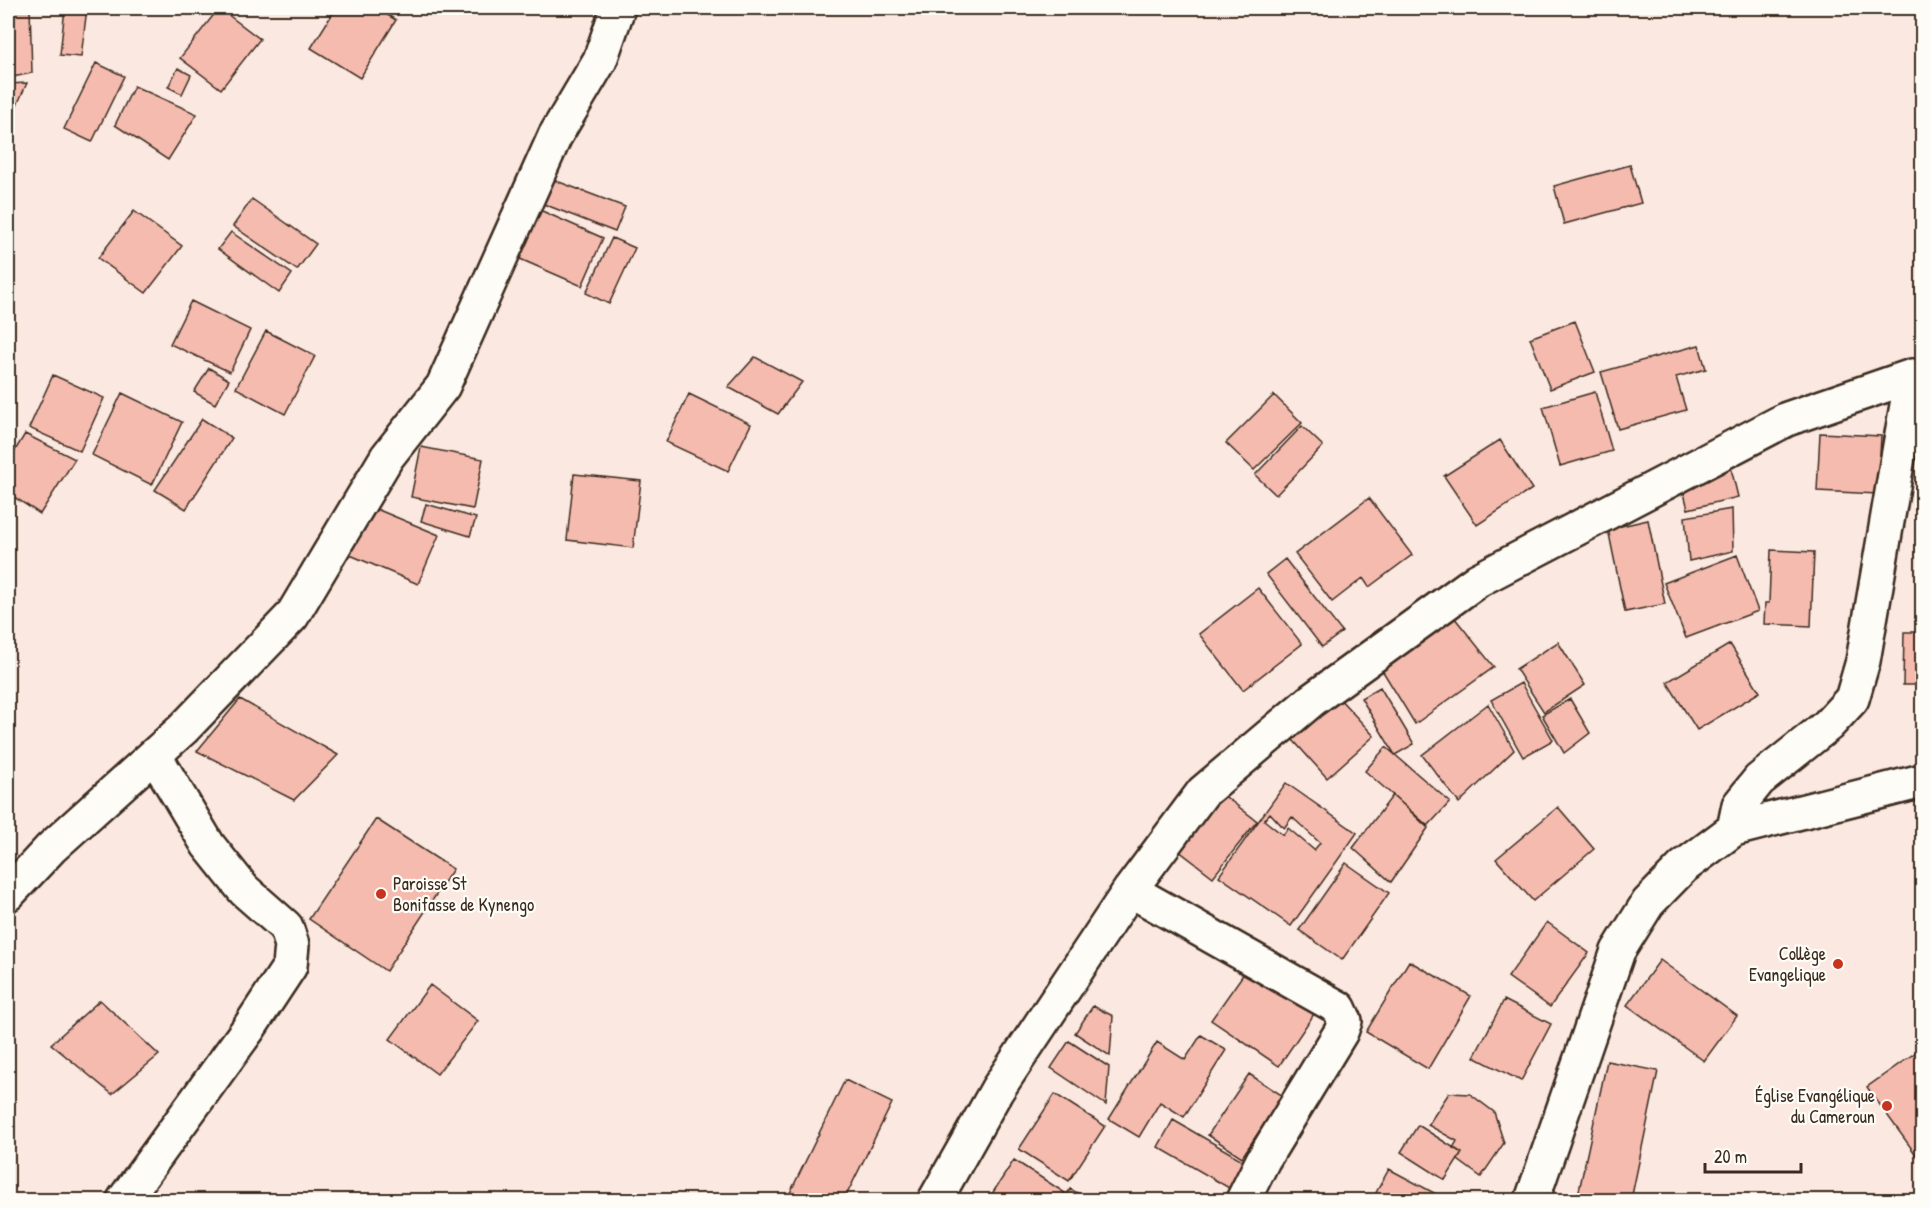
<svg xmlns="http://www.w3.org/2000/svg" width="1930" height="1208" font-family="'Patrick Hand',sans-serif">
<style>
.building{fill:#f5bbaf;stroke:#3b2a1e;stroke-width:1.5;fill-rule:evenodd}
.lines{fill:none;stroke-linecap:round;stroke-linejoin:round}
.street-casing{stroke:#3b2a1e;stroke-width:38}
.street{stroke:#fdfcf7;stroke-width:33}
.poi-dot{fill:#c8321e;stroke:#fdfcf7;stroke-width:2}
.labels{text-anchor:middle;stroke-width:4.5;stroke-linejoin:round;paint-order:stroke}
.poi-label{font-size:18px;fill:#3b2a1e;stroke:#fdfcf7;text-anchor:end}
</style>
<rect width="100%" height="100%" fill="#fbe8e1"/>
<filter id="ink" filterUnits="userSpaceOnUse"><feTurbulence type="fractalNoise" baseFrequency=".0167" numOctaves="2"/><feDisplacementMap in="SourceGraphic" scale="12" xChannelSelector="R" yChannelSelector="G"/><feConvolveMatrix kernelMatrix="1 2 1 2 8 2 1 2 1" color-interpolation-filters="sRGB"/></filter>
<g filter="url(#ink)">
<path class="building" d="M22 8H30L32 73 8 78V10Z
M65 8H87L81 57 60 55Z
M219 8 260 39 221 89 180 58Z
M336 8H376L396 20 360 78 311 48Z
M96 63 124 76 92 142 64 129Z
M178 68 191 75 182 94 168 87Z
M27 83 8 125V84Z
M134 86 197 114 168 160 115 125Z
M1630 165 1641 203 1564 224 1554 186Z
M546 177 625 207 615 232 536 201Z
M252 199 316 244 297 270 233 226Z
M533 207 603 238 582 286 511 255Z
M134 211 182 246 146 293 98 258Z
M231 232 292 274 279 293 218 249Z
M612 238 635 248 609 304 586 293Z
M191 301 250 330 230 372 170 344Z
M1575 321 1595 372 1550 389 1530 338Z
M266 331 315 356 285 414 236 388Z
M1699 345 1706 369 1676 377 1686 410 1618 429 1601 372Z
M755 357 802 382 778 414 728 387Z
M209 368 229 380 215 404 194 392Z
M53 375 104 398 80 451 29 428Z
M1595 392 1612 451 1560 466 1543 407Z
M122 393 182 422 152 485 92 455Z
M689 394 751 424 728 471 666 442Z
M1274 395 1302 423 1254 470 1226 443Z
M202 419 232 438 186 509 155 490Z
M1302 426 1323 446 1276 495 1255 475Z
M1820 433 1881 436 1878 494 1817 491Z
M25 434 75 459 40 514 8 493V462Z
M1500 440 1532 489 1477 525 1444 476Z
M421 447 483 459 473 509 411 497Z
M1730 464 1738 497 1688 509 1680 477Z
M574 474 641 481 633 548 567 540Z
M1369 498 1412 555 1369 587 1363 578 1332 602 1295 554Z
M426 504 476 518 470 536 421 521Z
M369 506 439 535 418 584 348 554Z
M1732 509 1733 551 1689 561 1685 517Z
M1648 520 1665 604 1625 612 1608 529Z
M1771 550 1814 552 1811 626 1764 624 1765 603H1769Z
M1737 555 1758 611 1686 638 1664 583Z
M1285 559 1342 632 1322 647 1266 574Z
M1258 588 1302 644 1243 690 1199 634Z
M1454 617 1494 667 1415 724 1379 665Z
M1904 632H1922V685H1903Z
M1558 642 1585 685 1544 712 1516 669Z
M1730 644 1760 692 1697 730 1667 682Z
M1521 683 1553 740 1523 757 1491 700Z
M1380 687 1414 744 1395 755 1361 698Z
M1337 696 1374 736 1327 778 1293 740 1313 722 1310 719Z
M240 699 338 755 294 800 197 751Z
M1570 699 1590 733 1564 753 1542 715Z
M1488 704 1514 750 1459 803 1422 755Z
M1386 747 1450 802 1428 826 1365 771Z
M1286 783 1357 833 1291 926 1219 876ZM1270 813 1284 828 1292 817 1320 843 1314 850 1288 828 1283 835 1264 820Z
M1218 791 1257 821 1213 877 1174 847Z
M1393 795 1428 828 1391 882 1353 848Z
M1558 807 1594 849 1533 901 1496 859Z
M376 819 453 869 386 971 309 919Z
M1346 863 1389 893 1342 960 1299 930Z
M1547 922 1589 953 1550 1007 1508 977Z
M1660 960 1737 1016 1704 1061 1627 1005Z
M1409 961 1471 996 1428 1069 1366 1032Z
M1247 969 1314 1014 1279 1066 1211 1020Z
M430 985 478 1021 437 1074 390 1039Z
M100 1000 159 1055 112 1094 51 1044Z
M1504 1000 1551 1024 1521 1081 1474 1057Z
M1093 1006 1113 1016 1110 1056 1075 1033Z
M1201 1035 1226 1050 1184 1117 1160 1102 1139 1137 1109 1119 1157 1042 1185 1060Z
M1069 1041 1109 1067 1106 1105 1051 1068Z
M1922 1048V1163L1867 1087Z
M1607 1061 1658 1071 1631 1200H1577Z
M1249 1074 1283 1096 1242 1157 1208 1135Z
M845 1080 892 1103 844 1200H806L790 1193Z
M1449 1093 1470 1094 1494 1112 1504 1143 1481 1177 1458 1160 1462 1153 1453 1148 1457 1141 1428 1125Z
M1055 1094 1105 1126 1069 1181 1019 1149Z
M1173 1120 1244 1161 1229 1188 1158 1147Z
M1418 1125 1462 1153 1445 1180 1401 1152Z
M1014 1160 1065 1193 1060 1200H988Z
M1389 1169 1438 1195 1435 1200H1372Z
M1070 1189 1090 1200H1070L1065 1198Z"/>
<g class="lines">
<defs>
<path id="street" d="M1734 829 1739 805 1759 780 1828 725 1852 699 1863 661 1912 376
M1130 890 1339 1008 1345 1021 1341 1032 1263 1160 1243 1200
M8 894 51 848 183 729 292 616 387 457 443 386 555 136 600 60 618 8
M124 1200 249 1028 290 966 292 945 286 927 244 890 208 845 155 756
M935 1200 997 1090 1130 890 1203 792 1312 700 1478 580 1787 419 1912 376 1922 379
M1532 1200 1618 951 1648 903 1683 867 1734 829 1922 781"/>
</defs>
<use href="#street" class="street-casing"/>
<use href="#street" class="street"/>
</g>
</g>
<g class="poi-dot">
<circle cx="381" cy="894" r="6"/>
<circle cx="1838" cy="964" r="6"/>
<circle cx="1887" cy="1106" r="6"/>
</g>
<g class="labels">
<g class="poi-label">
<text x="393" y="890" text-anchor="start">Paroisse St<tspan x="393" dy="21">Bonifasse de Kynengo</tspan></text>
<text x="1826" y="960">Collège<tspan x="1826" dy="21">Evangelique</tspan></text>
<text x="1875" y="1102">Église Evangélique<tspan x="1875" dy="21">du Cameroun</tspan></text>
</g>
</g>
<rect width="1930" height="1208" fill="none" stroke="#fdfcf7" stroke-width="30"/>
<rect x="15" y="15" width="1900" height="1178" fill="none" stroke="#3b2a1e" stroke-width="2" filter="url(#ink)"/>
<path d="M1705 1163v9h96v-9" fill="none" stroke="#3b2a1e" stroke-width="3"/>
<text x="1714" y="1163" font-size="18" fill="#3b2a1e" stroke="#fdfcf7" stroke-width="4.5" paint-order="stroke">20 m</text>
</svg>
